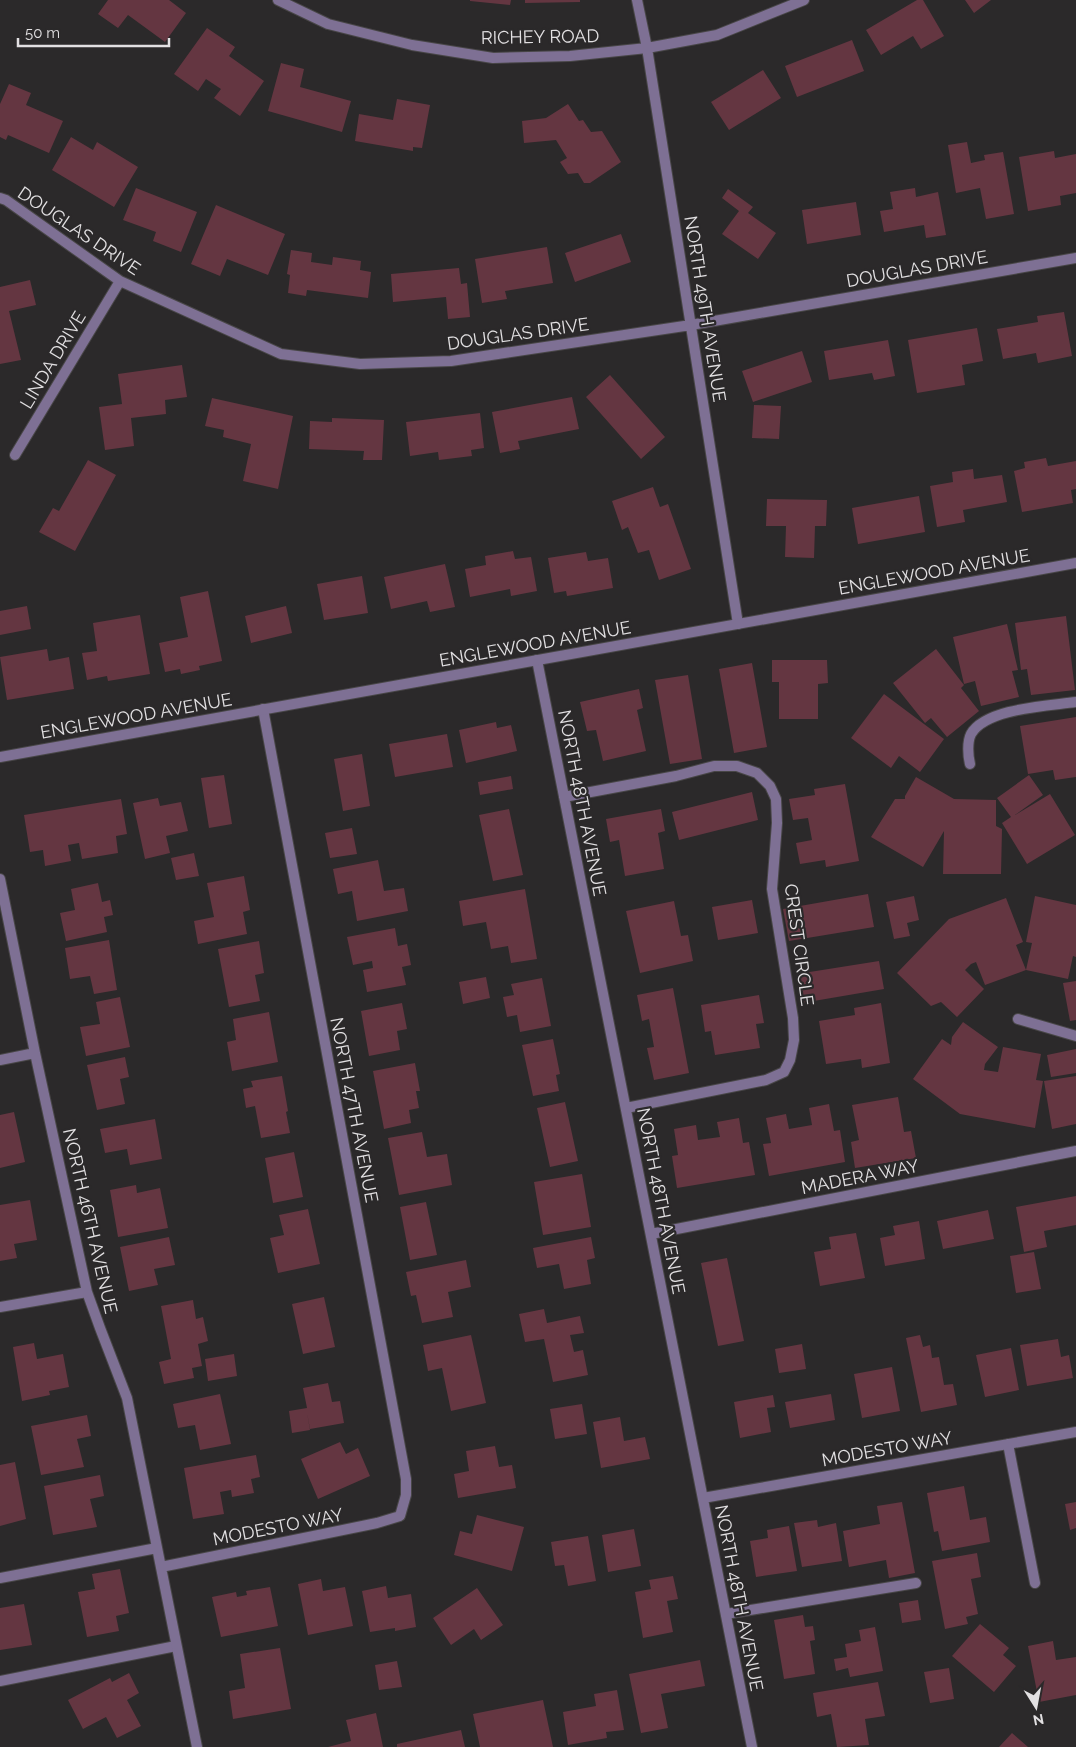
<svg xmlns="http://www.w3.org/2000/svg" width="1076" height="1747" font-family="Raleway,sans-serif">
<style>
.building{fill:#643641}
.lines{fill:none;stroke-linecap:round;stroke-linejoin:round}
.service-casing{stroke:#484647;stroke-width:12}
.minor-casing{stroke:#484647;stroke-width:12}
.tertiary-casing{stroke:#484647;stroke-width:12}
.service{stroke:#7e7094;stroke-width:10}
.minor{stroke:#7e7094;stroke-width:10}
.tertiary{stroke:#7e7094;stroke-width:10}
.labels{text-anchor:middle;stroke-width:4.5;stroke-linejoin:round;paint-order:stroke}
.street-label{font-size:18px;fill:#e2e0e2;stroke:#2b292a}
</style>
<rect width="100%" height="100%" fill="#2b292a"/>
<path class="building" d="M108 0H169L186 13 165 42 128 15 118 28 98 14Z
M470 0H511L510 5 470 1Z
M525 0H580V2L525 3Z
M917 0H923L944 36 921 49 913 36 881 55 866 30Z
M965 0H991L974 13Z
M207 28 235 47 229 56 264 81 240 116 214 98 221 89 206 79 198 91 174 74Z
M852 40 864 71 797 97 785 66Z
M281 63 304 69 300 87 351 101 342 132 268 111Z
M763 70 781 98 729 130 711 102Z
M9 84 31 93 26 105 63 121 49 153 8 135 6 140 0 137V104Z
M397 99 430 105 422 148 413 147V151L355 141 359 114 393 120Z
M568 104 579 121 583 120 591 132 602 131 621 162 590 183H584L578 173 568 174 560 162 567 158 556 140 524 143 522 121 546 118Z
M71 137 93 150 97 142 138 167 114 207 52 170Z
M967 142 971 163 985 160 984 155 1003 152 1014 214 986 219 980 188 956 193 948 145Z
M1054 151 1055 158 1076 154V193L1060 196 1061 205 1028 211 1019 157Z
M136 188 197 212 181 252 153 241 156 232 123 220Z
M915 188 916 197 938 192 946 235 926 238 924 225 884 232 880 211 893 209 890 192Z
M728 189 753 207 748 213 776 233 758 259 722 234 739 211 722 198Z
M856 202 861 235 807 244 802 210Z
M216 205 285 234 268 275 227 259 220 276 191 264Z
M621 234 631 262 575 282 565 253Z
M547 247 553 283 505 291 507 299 482 303 475 259Z
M291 250 312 253 311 262 332 265 333 257 361 261 360 270 371 272 368 298 307 290 306 296 288 293 290 275 287 274Z
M459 268 461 284 467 283 470 317 448 319 446 297 393 302 391 274Z
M30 280 36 305 9 311 21 360 0 364V287Z
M1064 312 1072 356 1038 363 1036 353 1003 359 997 329 1038 322 1037 316Z
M977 328 983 361 962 365 965 385 917 393 908 340Z
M888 340 895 376 874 380 872 373 829 380 824 351Z
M802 351 812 382 753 402 742 371Z
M182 365 187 397 165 400 166 414 131 418 134 446 105 450 99 407 122 404 118 374Z
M610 375 665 437 641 459 586 397Z
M572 397 579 429 518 441 520 449 500 453 492 412Z
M212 398 293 416 278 489 243 481 251 444 223 437 224 430 205 426Z
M754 405 781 406 779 439 752 438Z
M480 413 484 448 471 450 472 456 439 460 438 452 410 456 406 422Z
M332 418 384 420 382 460H363L364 451 309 449 310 421 332 422Z
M1046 458 1048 466 1076 461V489L1071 490 1073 503 1022 512 1014 471 1025 468 1024 462Z
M88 460 116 475 75 551 39 532 53 508 59 511Z
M973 469 974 479 1002 475 1007 502 963 510 965 522 937 527 930 486 953 482 952 472Z
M653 487 660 507 668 504 691 569 659 580 649 550 638 553 628 527 622 530 612 501Z
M919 496 925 532 858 544 852 508Z
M767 499 827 500 826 526H815L814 558 785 557 786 526H766Z
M513 551 515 559 531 557 537 591 511 596 510 589 470 597 465 569 486 565 485 556Z
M586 552 588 561 608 558 613 588 567 596 566 591 554 593 548 558Z
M445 564 455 607 430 612 427 601 391 609 384 577Z
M362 576 368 613 324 620 317 584Z
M208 591 222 661 199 666 200 670 181 674 180 669 165 672 159 643 188 637 180 597Z
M27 606 31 629 0 635V611Z
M286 606 292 633 251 643 245 616Z
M140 615 150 674 108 681 107 676 87 680 82 653 97 651 93 623Z
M1066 616 1075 690 1031 695 1027 669 1021 670 1015 623Z
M1007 624 1018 670 1012 671 1019 697 981 706 975 681 964 684 953 637Z
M47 649 49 661 69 657 74 689 7 700 0 657Z
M936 649 964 685 961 688 979 711 947 737 931 718 925 723 893 683Z
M772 660H827L828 683 818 684V719H779V682H772Z
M752 663 767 747 734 753 719 669Z
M688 675 702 759 670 764 655 680Z
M639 689 643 708 637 710 646 751 603 761 596 730 587 731 580 702Z
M884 694 944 739 920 772 899 756 891 768 851 738Z
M1076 717V777L1055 780 1053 770 1028 774 1020 726Z
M496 722 497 728 511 725 517 751 466 763 459 730Z
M447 734 453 767 395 777 389 744Z
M362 754 370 806 343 811 334 759Z
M224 775 232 824 209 828 201 778Z
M1029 775 1043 795 1015 815 1050 794 1075 835 1027 864 1002 823 1011 817 997 798Z
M511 776 513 789 480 795 478 782Z
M916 777 954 799 996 800V826L1002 829 1001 874H943L944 831 923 867 871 837 895 799H905V796Z
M845 784 859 861 826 867 825 860 800 864 796 843 812 840 808 818 793 820 789 799 815 795 814 789Z
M752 792 758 820 679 840 672 812Z
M158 798 160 806 181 802 188 831 166 836 170 853 145 859 133 803Z
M121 799 127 834 116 836 118 853 82 859 79 843 68 845 71 861 45 866 43 850 30 852 24 815Z
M509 809 523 875 493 881 479 815Z
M661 809 665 831 658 833 664 869 625 876 619 840 610 842 606 819Z
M352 828 357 854 330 858 325 833Z
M194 853 199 876 176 880 171 858Z
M378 860 384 891 404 888 408 911 357 921 352 891 338 894 333 869Z
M244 876 250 910 243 912 247 934 198 944 194 921 214 917 207 883Z
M98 883 102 902 110 900 113 915 104 917 107 932 66 941 60 913 75 910 71 889Z
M525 889 537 959 511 963 508 946 491 949 486 922 463 926 459 901Z
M868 894 874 927 789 941 783 909Z
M914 896 919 920 907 923 910 936 894 939 886 902Z
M1035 896 1076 905V957L1073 956 1068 979 1026 970 1032 943 1026 942Z
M1006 898 1023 942 1016 945 1026 970 985 985 976 962 971 964 965 970 984 989 957 1017 941 1002 931 1006 897 973 949 919Z
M752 900 758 933 718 940 712 907Z
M674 901 681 936 688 935 693 961 640 973 626 911Z
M395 928 398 946 407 944 411 965 402 967 406 985 367 992 363 970 373 968 372 961 353 965 347 937Z
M109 940 117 990 94 994 90 976 70 979 65 948Z
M259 941 264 973 255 975 260 1001 229 1007 218 949Z
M879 961 884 989 802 1003 797 974Z
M486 977 490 998 463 1004 459 982Z
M542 978 551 1026 520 1032 517 1015 507 1017 503 997 514 995 511 984Z
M1076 981V1020L1070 1021 1063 983Z
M673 988 689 1073 654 1080 647 1048 654 1047 649 1019 642 1021 637 995Z
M759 995 764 1023 756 1024 760 1048 715 1055 711 1031 705 1032 701 1005Z
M120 997 130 1047 86 1056 80 1027 100 1024 96 1002Z
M402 1003 407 1029 397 1031 400 1050 369 1056 361 1011Z
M881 1003 890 1063 862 1068 861 1059 826 1064 819 1021 855 1015 854 1008Z
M269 1012 278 1062 232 1071 227 1042 236 1040 233 1019Z
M963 1022 998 1047 985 1064 984 1070 998 1072 1003 1047 1041 1054 1036 1080 1043 1081 1035 1128 960 1114 913 1079 942 1039 951 1045 952 1037Z
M553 1039 560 1074 556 1075 559 1091 533 1096 522 1045Z
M1076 1049V1073L1051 1077 1047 1055Z
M125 1057 129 1077 120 1079 125 1104 97 1110 87 1065Z
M415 1063 420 1091H416L419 1108 409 1110 411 1123 384 1129 373 1071Z
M282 1076 288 1111 286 1112 290 1133 261 1138 255 1106 246 1108 243 1089 253 1087 251 1081Z
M1076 1076V1124L1052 1129 1044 1081Z
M898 1097 904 1132 911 1131 916 1158 855 1168 851 1142 859 1140 852 1105Z
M565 1102 578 1161 550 1167 537 1108Z
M829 1104 834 1131 840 1130 845 1162 769 1176 763 1144 771 1143 766 1118 786 1114 789 1129 812 1125 809 1108Z
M14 1112 25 1162 0 1168V1115Z
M739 1118 743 1143 749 1142 755 1175 677 1188 672 1156 678 1155 674 1129 696 1125 698 1140 720 1137 717 1122Z
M155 1119 162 1159 130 1165 127 1149 105 1153 100 1129Z
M422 1132 427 1157 447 1154 452 1185 399 1195 388 1138Z
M294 1152 303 1197 273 1203 265 1158Z
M582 1174 591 1227 543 1235 534 1182Z
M136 1185 137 1193 160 1188 168 1228 118 1237 110 1190Z
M1076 1196V1225L1044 1231 1047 1247 1024 1252 1016 1207Z
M30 1200 37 1240 14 1244 17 1258 0 1261V1205Z
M426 1202 437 1255 410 1260 400 1207Z
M308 1209 320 1264 278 1273 270 1238 284 1235 279 1215Z
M988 1210 994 1239 943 1249 937 1221Z
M919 1221 925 1259 885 1266 880 1238 895 1235 893 1226Z
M856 1233 865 1278 820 1286 814 1252 831 1249 829 1237Z
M169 1237 175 1265 154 1269 158 1285 129 1291 120 1247Z
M591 1237 595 1258 587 1260 591 1284 564 1289 559 1264 537 1268 533 1248Z
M1034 1252 1041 1289 1016 1293 1010 1256Z
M727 1258 744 1341 718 1346 701 1263Z
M466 1260 471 1287 448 1292 453 1317 422 1323 416 1295 411 1296 406 1272Z
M324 1297 335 1347 303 1354 292 1304Z
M193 1300 196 1319 203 1317 208 1341 198 1344 202 1366 192 1368 194 1378 164 1384 159 1362 171 1359 161 1306Z
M544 1309 547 1323 580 1316 584 1333 570 1335 574 1352 583 1350 588 1375 553 1382 544 1339 525 1342 519 1314Z
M471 1335 486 1403 451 1411 442 1368 428 1371 423 1345Z
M920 1335 923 1347 930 1345 932 1358 939 1357 944 1385 953 1384 957 1405 921 1412 906 1338Z
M1058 1339 1061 1357 1069 1355 1073 1378 1027 1386 1020 1345Z
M34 1343 37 1359 63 1354 69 1387 49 1391 50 1395 22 1401 13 1347Z
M802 1344 806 1369 779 1373 775 1349Z
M1011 1348 1019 1390 985 1397 976 1355Z
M234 1354 237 1376 208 1381 205 1359Z
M892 1367 900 1411 862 1418 854 1374Z
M328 1383 332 1402 340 1401 344 1423 310 1429 307 1413 310 1430 292 1433 289 1411 307 1408 303 1388Z
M220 1394 231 1444 200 1450 195 1425 178 1428 173 1404Z
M831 1394 835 1420 790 1428 785 1402Z
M773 1395 775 1407 767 1408 771 1432 740 1438 734 1402Z
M582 1404 587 1434 555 1439 550 1409Z
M87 1415 91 1436 77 1439 84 1467 41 1475 31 1426Z
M620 1417 624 1441 645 1437 650 1459 601 1468 593 1422Z
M340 1442 346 1454 358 1448 370 1476 318 1499 301 1459Z
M495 1446 499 1467 512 1465 516 1488 458 1498 454 1474 469 1471 466 1451Z
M256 1455 260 1477 251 1479 254 1493 232 1497 231 1490 220 1492 224 1514 193 1519 184 1468Z
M15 1462 26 1519 0 1526V1465Z
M100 1475 104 1496 90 1499 97 1527 53 1535 44 1486Z
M964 1486 970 1520 986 1517 990 1542 942 1551 938 1531 934 1532 927 1493Z
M902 1502 915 1573 889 1578 886 1560 849 1567 843 1531 880 1524 877 1506Z
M1076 1502V1528L1070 1530 1065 1504Z
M477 1515 524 1527 512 1571 454 1555 460 1531 472 1534Z
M817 1520 818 1527 836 1523 842 1561 802 1567 794 1523Z
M789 1526 797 1571 756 1577 750 1541 768 1538 767 1530Z
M634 1529 641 1566 608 1572 602 1535Z
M588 1536 596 1581 568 1586 564 1565 555 1566 551 1542Z
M977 1553 981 1577 971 1579 978 1614 966 1617 968 1624 945 1629 932 1561Z
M120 1569 129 1613 116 1616 119 1631 87 1637 78 1592 95 1589 92 1574Z
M673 1576 678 1599 667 1601 673 1632 643 1638 635 1592 651 1589 649 1580Z
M321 1579 323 1591 345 1587 353 1626 308 1635 298 1584Z
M386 1586 388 1598 411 1594 416 1627 395 1631V1628L370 1632 362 1591Z
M270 1587 278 1626 221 1637 212 1597 236 1592 237 1597 247 1595 246 1591Z
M477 1588 503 1625 481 1640 474 1629 451 1645 433 1618Z
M918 1600 921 1620 902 1623 899 1603Z
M24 1604 32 1645 0 1650V1608Z
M803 1615 805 1627 813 1626 815 1640 810 1641 815 1674 784 1679 774 1620Z
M980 1624 1009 1648 1003 1655 1016 1666 994 1692 952 1656Z
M875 1627 883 1671 850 1677 848 1668 836 1671 834 1659 847 1657 845 1644 861 1641 859 1630Z
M1053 1641 1056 1660 1076 1657V1695L1039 1702 1028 1646Z
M280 1648 291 1709 233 1719 229 1691 245 1688 240 1654Z
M700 1660 705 1686 661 1694 668 1728 641 1733 629 1674Z
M397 1661 402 1687 379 1690 375 1665Z
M949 1668 954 1699 930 1703 924 1672Z
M129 1673 139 1693 127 1700 141 1726 117 1738 106 1717 83 1729 68 1700 110 1678 112 1682Z
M878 1682 885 1716 865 1719 869 1745 837 1747 831 1714 817 1717 813 1693Z
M617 1690 624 1730 606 1732 607 1738 568 1745 563 1712 596 1706 594 1694Z
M543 1700 553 1747H480L473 1714Z
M376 1713 383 1747H328L351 1741 346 1720Z
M461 1730 465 1747H397V1744Z
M1012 1733 1028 1747H999Z"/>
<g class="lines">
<defs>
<path id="service" d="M970 764C968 756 967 742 971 734 986 708 1049 706 1076 702
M1018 1019 1076 1036
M726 1614 916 1583
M0 1681 176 1646"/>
<path id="minor" d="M278 0 328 24 412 45 493 58 570 56 647 48 717 35 804 0
M637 0 647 48 738 624
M0 198 6 200 120 281 281 354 360 364 451 361 691 325 1076 258
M15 455 120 281
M537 660 752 1747
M564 797 676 776 714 766H737L757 773 770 786 776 799 777 823 772 889 793 1018 794 1040 790 1060 784 1072 766 1080 626 1108
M0 879 35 1053 87 1292 100 1328 127 1398 197 1747
M0 1060 35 1053
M651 1234 1076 1151
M0 1307 87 1292
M1008 1444 1035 1583
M703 1498 1076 1432
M161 1567 377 1523 400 1516 406 1495V1479L263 709
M0 1578 157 1548"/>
<path id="tertiary" d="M0 757 1076 563"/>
</defs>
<use href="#service" class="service-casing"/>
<use href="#minor" class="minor-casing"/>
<use href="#tertiary" class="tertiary-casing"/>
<use href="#service" class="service"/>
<use href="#minor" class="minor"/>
<use href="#tertiary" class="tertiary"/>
</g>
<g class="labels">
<g class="street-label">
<text transform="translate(540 37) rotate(-1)" y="6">RICHEY ROAD</text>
<text transform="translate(79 231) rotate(34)" y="6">DOUGLAS DRIVE</text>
<text transform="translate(917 269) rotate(-10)" y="6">DOUGLAS DRIVE</text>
<text transform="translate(705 309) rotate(81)" y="6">NORTH 49TH AVENUE</text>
<text transform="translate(518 334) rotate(-8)" y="6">DOUGLAS DRIVE</text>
<text transform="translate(53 360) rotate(-59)" y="6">LINDA DRIVE</text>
<text transform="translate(934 572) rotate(-10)" y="6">ENGLEWOOD AVENUE</text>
<text transform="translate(535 644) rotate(-10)" y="6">ENGLEWOOD AVENUE</text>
<text transform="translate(136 716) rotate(-10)" y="6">ENGLEWOOD AVENUE</text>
<text transform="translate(582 803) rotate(79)" y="6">NORTH 48TH AVENUE</text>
<text transform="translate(799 945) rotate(82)" y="6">CREST CIRCLE</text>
<text transform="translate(354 1110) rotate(79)" y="6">NORTH 47TH AVENUE</text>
<text transform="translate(860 1177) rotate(-11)" y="6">MADERA WAY</text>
<text transform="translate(661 1201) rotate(79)" y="6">NORTH 48TH AVENUE</text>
<text transform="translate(90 1221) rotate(77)" y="6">NORTH 46TH AVENUE</text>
<text transform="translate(887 1449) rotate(-10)" y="6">MODESTO WAY</text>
<text transform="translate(278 1527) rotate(-11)" y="6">MODESTO WAY</text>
<text transform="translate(739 1598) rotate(79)" y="6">NORTH 48TH AVENUE</text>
</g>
</g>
<g transform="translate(1036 1707) rotate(169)" stroke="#2b292a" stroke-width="4" paint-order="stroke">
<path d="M0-4L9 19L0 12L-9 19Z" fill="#e2e0e2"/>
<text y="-8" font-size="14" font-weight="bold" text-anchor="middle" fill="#e2e0e2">N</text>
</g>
<path d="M18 38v8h151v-8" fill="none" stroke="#e2e0e2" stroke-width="2.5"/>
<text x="25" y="38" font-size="15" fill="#e2e0e2" stroke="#2b292a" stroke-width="4" paint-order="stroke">50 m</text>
</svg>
